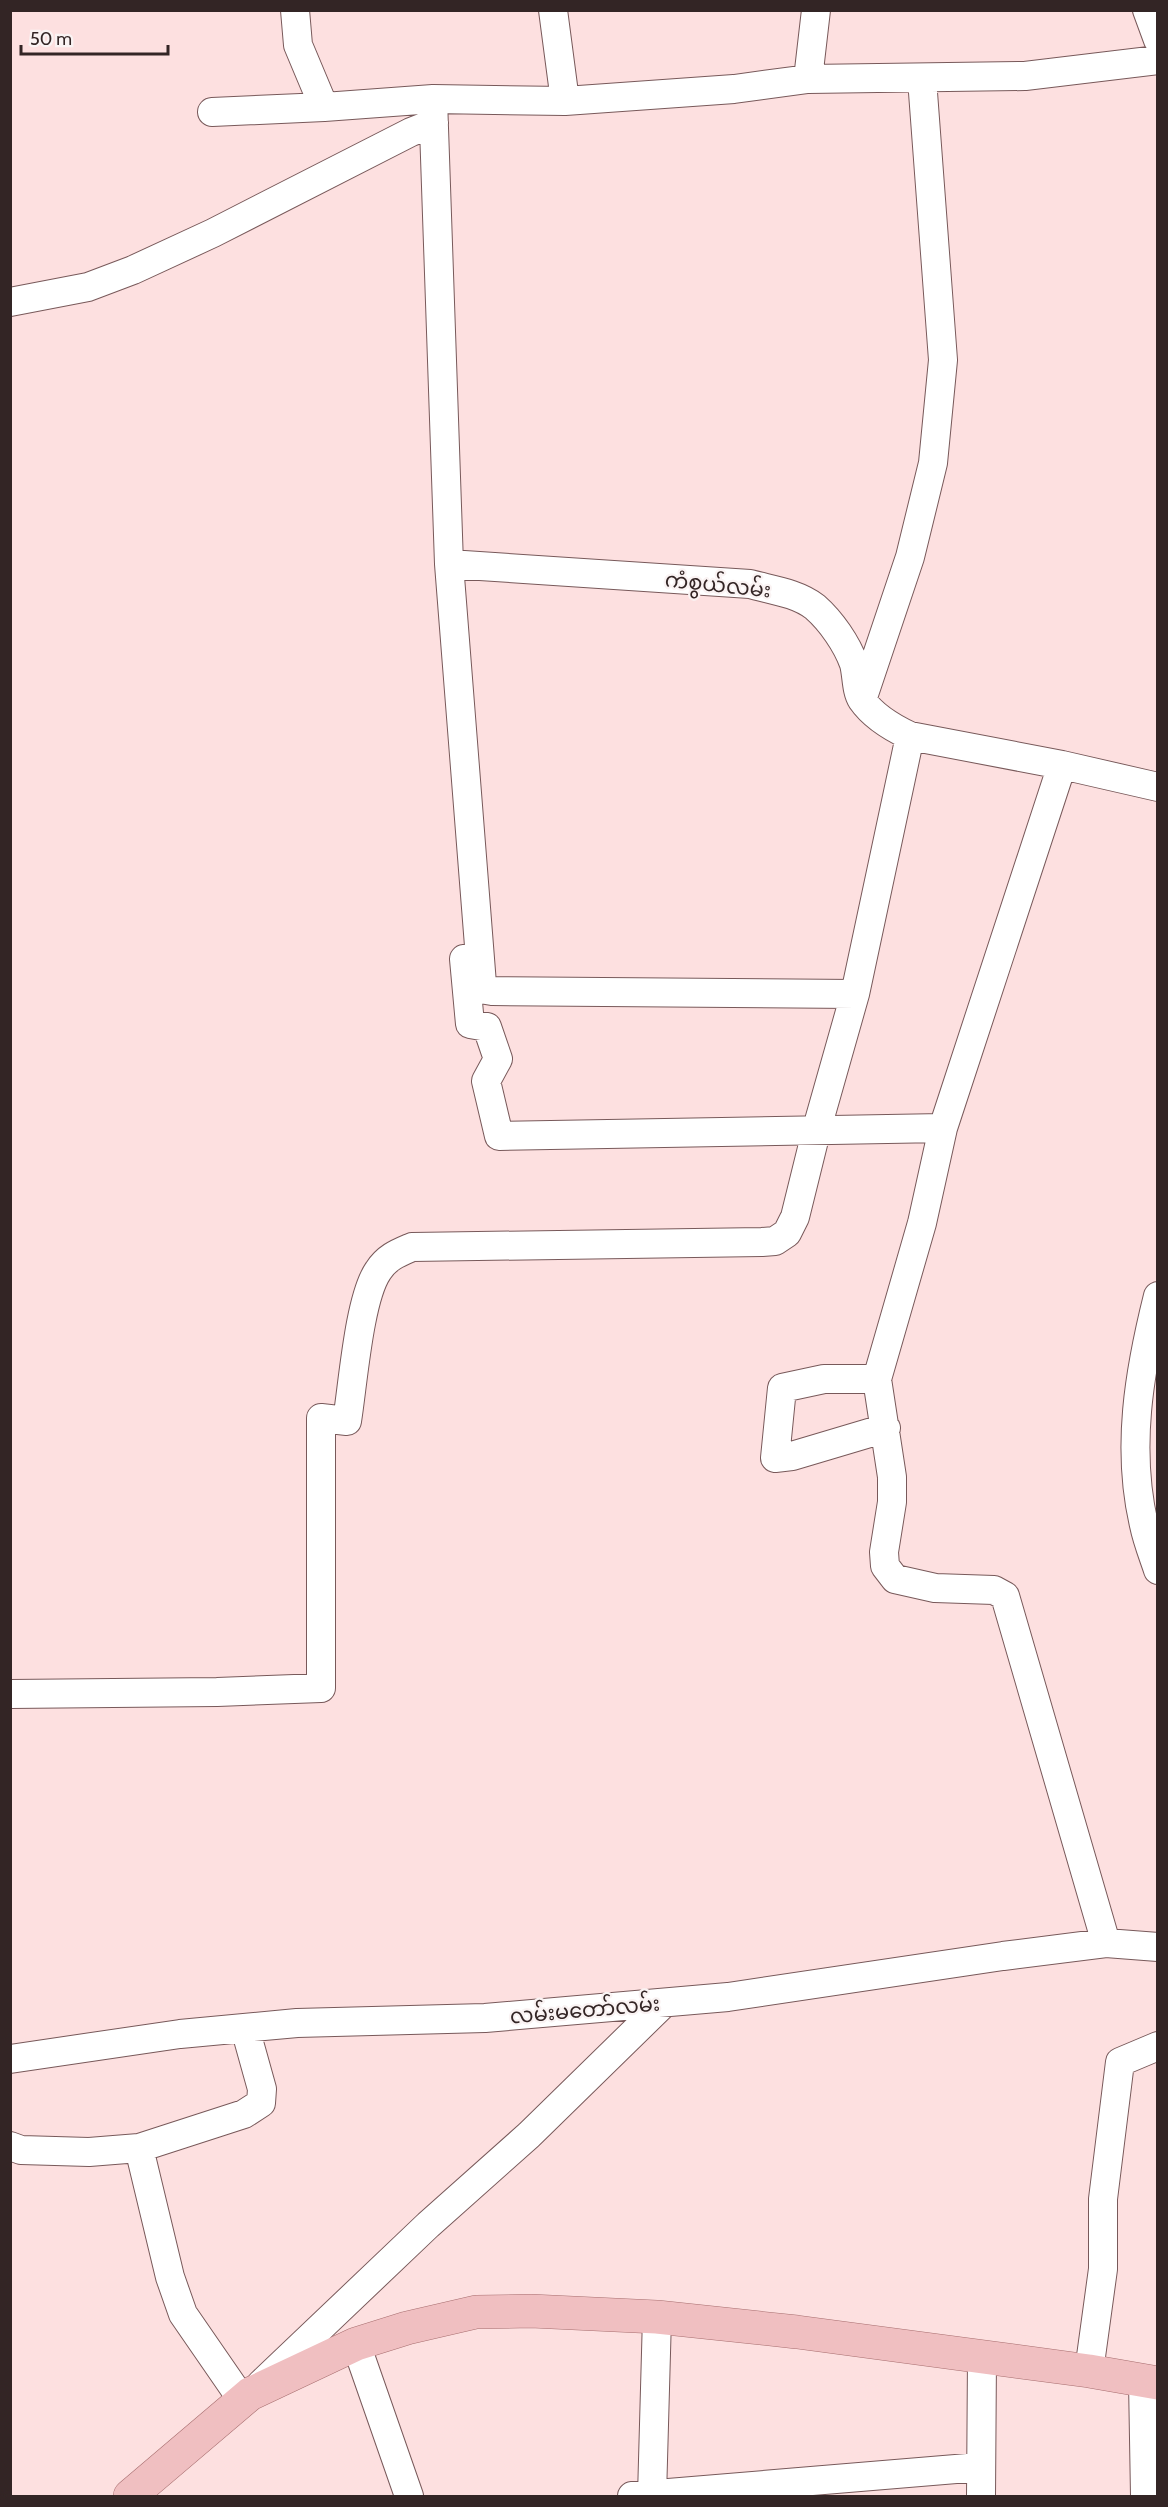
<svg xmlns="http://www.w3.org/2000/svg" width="1168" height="2507" font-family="Cabin,'Noto Sans Myanmar',sans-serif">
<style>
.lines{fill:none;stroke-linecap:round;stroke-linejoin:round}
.minor-casing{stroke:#78595a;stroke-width:30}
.major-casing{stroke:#a76e6f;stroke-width:34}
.minor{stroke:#fff;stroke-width:28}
.major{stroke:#f0bfc1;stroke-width:33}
.labels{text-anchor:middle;stroke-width:4.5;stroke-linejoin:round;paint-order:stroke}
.street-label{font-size:21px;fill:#332525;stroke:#faf3f3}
</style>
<rect width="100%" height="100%" fill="#fde0e0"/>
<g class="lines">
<defs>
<path id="minor" d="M295 10 298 45 324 107
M553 10 565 101
M1147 10 1158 40
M808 79 816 10
M433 99 449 564 482 984 486 990 492 991 855 994
M212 112 324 107 433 99 565 101 734 89 808 79 1025 76 1158 60
M10 302 88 287 133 270 213 233 411 132 434 123
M449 564 750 584C772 590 797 593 815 607 831 621 847 644 854 664 857 675 856 691 862 700 873 716 893 728 910 736L1062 765 1158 787
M862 700 910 557 933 463 943 360 922 79
M1062 765 943 1128 922 1223 877 1379 892 1477V1502L884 1552 885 1566 895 1579 935 1588 994 1590 1005 1596 1106 1943
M464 959 470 1024 487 1027 498 1059 486 1081 499 1136 943 1128
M1158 1296C1139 1372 1126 1448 1144 1525 1147 1540 1153 1555 1158 1570
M877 1379H824L782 1388 775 1458 792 1456 886 1428
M10 1694 217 1692 321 1688V1418L347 1421C353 1384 359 1299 378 1271 387 1257 398 1253 412 1247L762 1242 775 1241 787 1233 795 1217 817 1128 855 994 910 736
M10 2059 180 2034 297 2023 485 2018 728 1997 1003 1956 1106 1943 1158 1947
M10 2146 21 2150 89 2152 139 2148 244 2114 261 2103 262 2089 245 2028
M139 2148 170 2277 183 2314 243 2401
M356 2344 409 2496
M1089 2371 1103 2269V2199L1120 2062 1158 2046
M1143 2381 1145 2496
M261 2384 428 2225 529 2135 664 2003
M632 2496 980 2467
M652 2496 657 2317
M981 2496 982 2357"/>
<path id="major" d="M130 2496 250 2394 356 2344 407 2328 476 2312 531 2311 657 2317 797 2332 1089 2371 1158 2383"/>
</defs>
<use href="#minor" class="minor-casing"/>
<use href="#major" class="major-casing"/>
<use href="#minor" class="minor"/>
<use href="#major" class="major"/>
</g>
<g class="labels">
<g class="street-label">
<text transform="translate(718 585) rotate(6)" y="7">ကံစွယ်လမ်း</text>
<text transform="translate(585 2010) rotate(-5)" y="7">လမ်းမတော်လမ်း</text>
</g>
</g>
<rect width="1168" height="2507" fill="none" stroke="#332525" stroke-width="24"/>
<path d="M21 45v9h147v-9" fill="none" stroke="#332525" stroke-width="3"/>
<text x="30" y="45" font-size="18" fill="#332525" stroke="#faf3f3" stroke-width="4.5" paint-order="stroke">50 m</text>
</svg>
